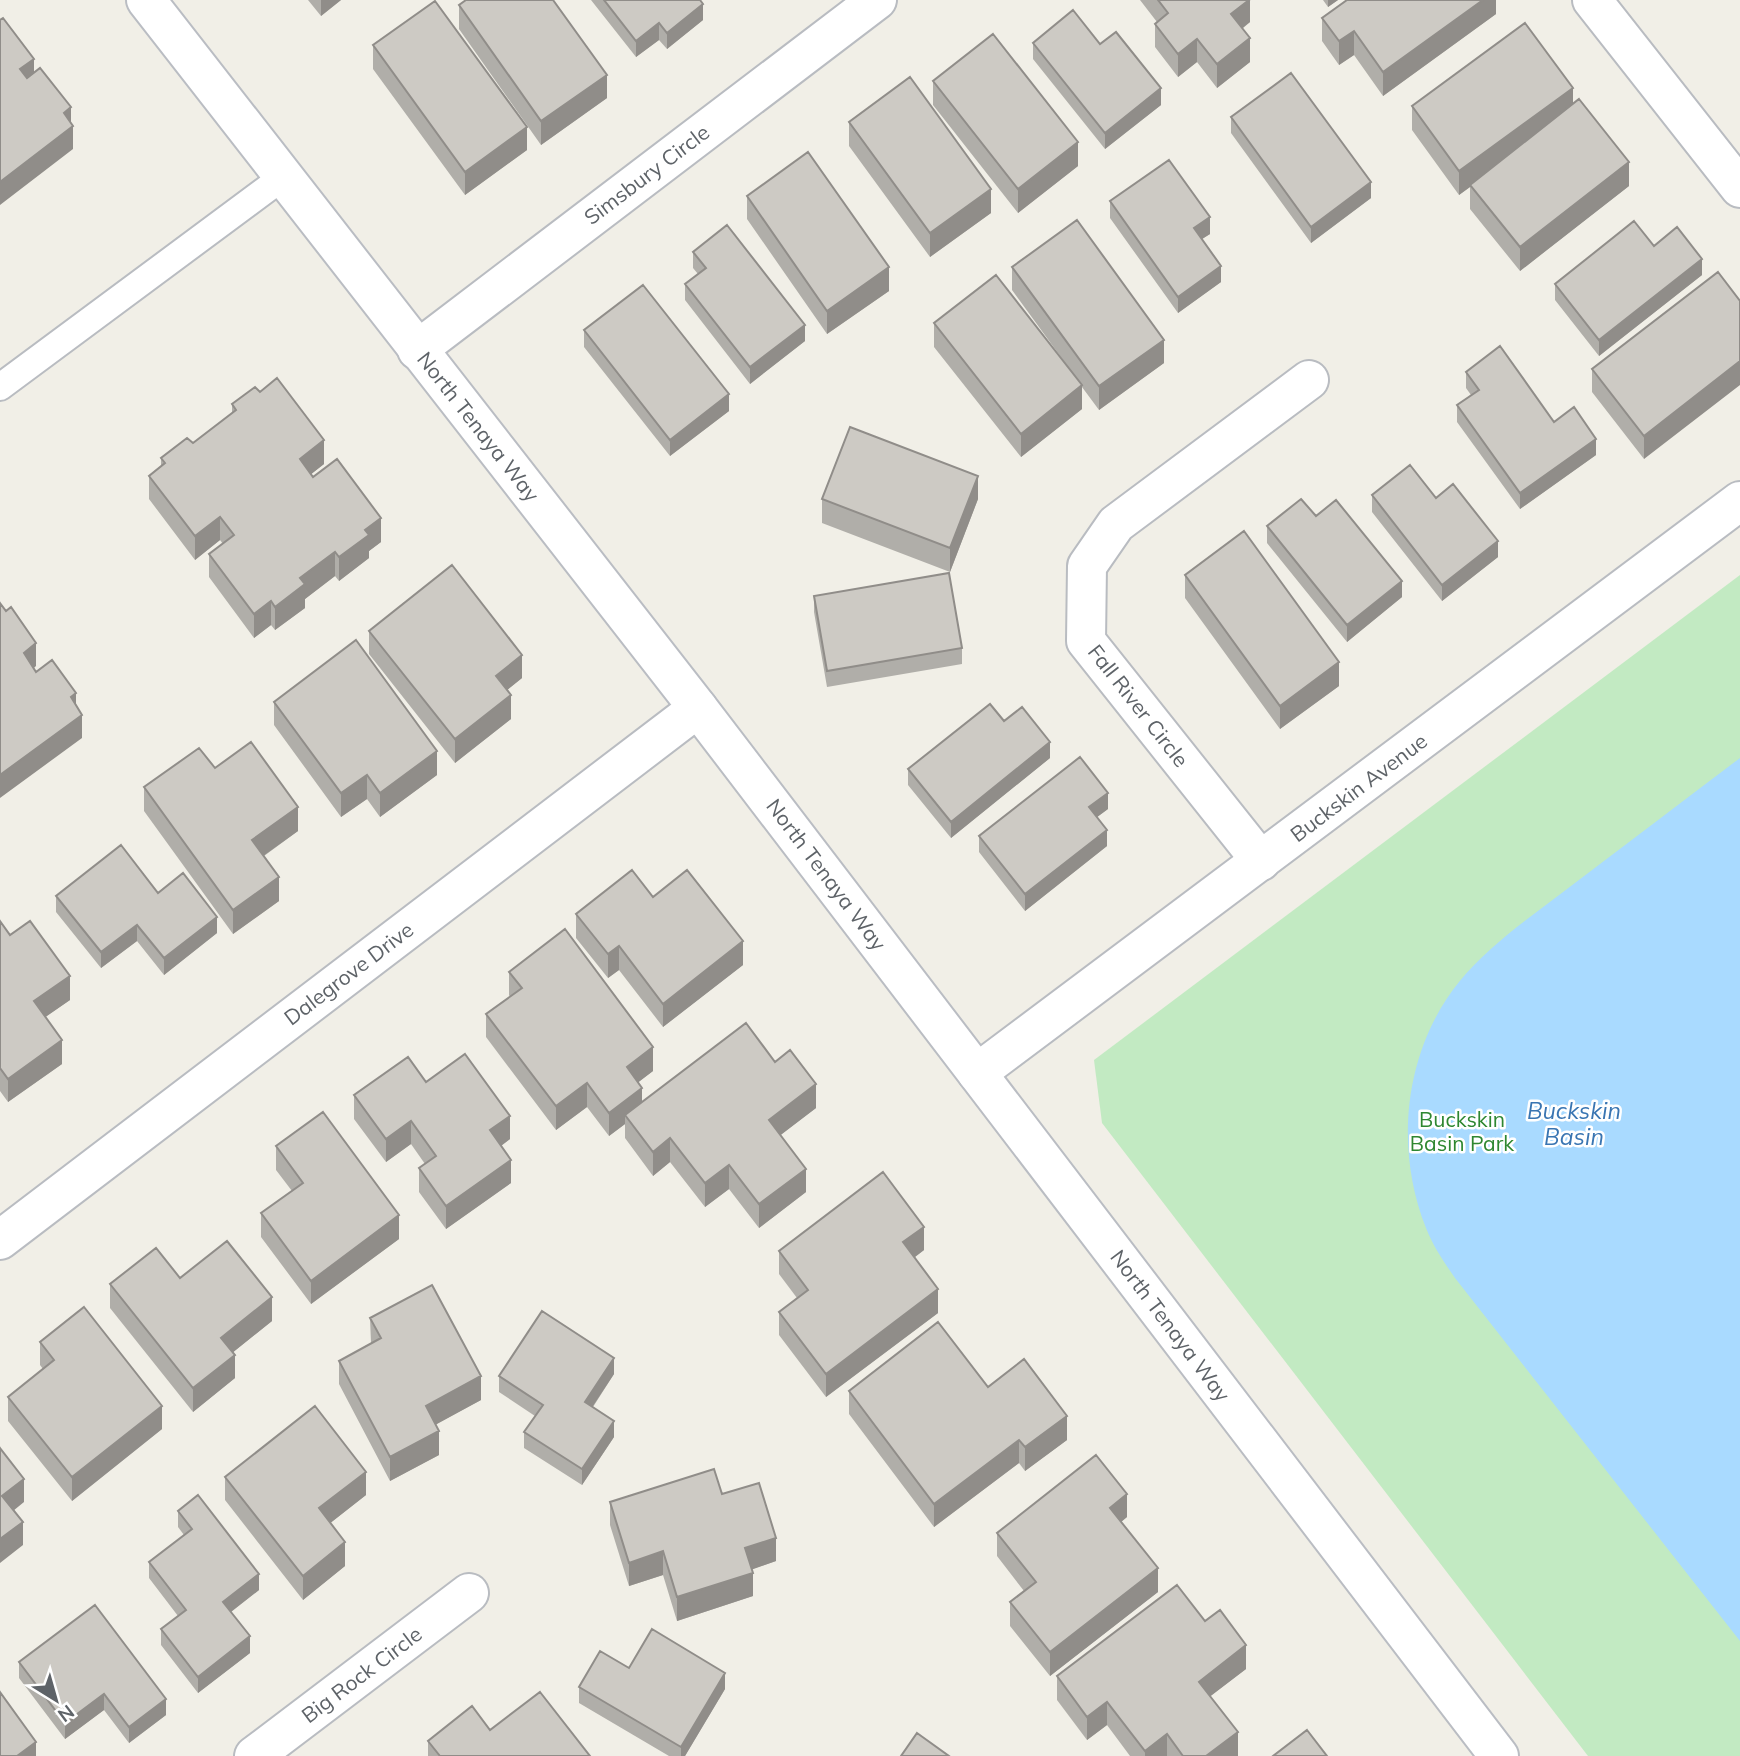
<svg xmlns="http://www.w3.org/2000/svg" width="1740" height="1756" font-family="Mulish,sans-serif">
<style>
.green{fill:#c2eac2}
.water{fill:#a9daff}
.lines{fill:none;stroke-linecap:round;stroke-linejoin:round}
.service-casing{stroke:#b9bcc1;stroke-width:30}
.minor-casing{stroke:#b9bcc1;stroke-width:42}
.tertiary-casing{stroke:#b9bcc1;stroke-width:42}
.secondary-casing{stroke:#babdc3;stroke-width:42}
.service{stroke:#fff;stroke-width:26}
.minor{stroke:#fff;stroke-width:38}
.tertiary{stroke:#fff;stroke-width:38}
.secondary{stroke:#fff;stroke-width:38}
.wall{fill:#b0aea9}
.shaded-wall{fill:#908d89}
.building{fill:#cdcac4;stroke:#908d89;stroke-width:2}
.labels{text-anchor:middle;stroke-width:5;stroke-linejoin:round;paint-order:stroke}
.street-label{font-size:21px;fill:#5e6368;stroke:#fff}
.park-label{font-size:21px;fill:#2e8731;stroke:#fff}
.water-label{font-size:23px;font-style:italic;fill:#3975b2;stroke:#fff}
</style>
<rect width="100%" height="100%" fill="#f1efe7"/>
<path class="green" d="M1740 575V1756H1588L1102 1123 1094 1060Z"/>
<path class="water" d="M1740 758V1641L1455 1278C1444 1262 1433 1246 1426 1228 1394 1148 1404 1050 1459 982 1490 944 1532 916 1571 886 1628 843 1684 800 1740 758Z"/>
<g class="lines">
<defs>
<path id="service" d="M0 387 283 177"/>
<path id="minor" d="M1592 0 1740 188
M417 350 877 0
M1261 861 1086 641 1087 566 1116 524 1309 380
M0 1240 698 708
M254 1756 469 1593"/>
<path id="tertiary" d="M977 1073 1740 501"/>
<path id="secondary" d="M146 0 698 708 1499 1756"/>
</defs>
<use href="#service" class="service-casing"/>
<use href="#minor" class="minor-casing"/>
<use href="#tertiary" class="tertiary-casing"/>
<use href="#secondary" class="secondary-casing"/>
<use href="#service" class="service"/>
<use href="#minor" class="minor"/>
<use href="#tertiary" class="tertiary"/>
<use href="#secondary" class="secondary"/>
</g>
<path class="wall" d="M308 0H341L321 16Z
M591 0H700L703 20 667 49 659 40 636 57Z
M1140 0H1250V22L1242 29 1250 62 1217 88 1197 62 1178 77 1155 47V24L1157 22Z
M1323 0H1338L1328 7Z
M1496 0V14L1383 96 1354 55 1339 65 1322 41V18Z
M459 5 607 98 541 145 459 29Z
M1033 43 1100 44 1161 105 1105 149 1033 59Z
M373 45 527 150 465 195 373 69Z
M933 81 1078 166 1018 213 933 105Z
M1573 104 1629 186 1520 271 1470 209V187L1459 195 1412 130V106Z
M1231 117 1371 198 1311 243 1231 133Z
M849 122 991 213 930 257 849 146Z
M747 196 889 291 827 334 747 219Z
M1110 201 1210 234 1202 239 1221 282 1178 313 1110 218Z
M1654 246 1702 275 1599 356 1555 300V284Z
M693 252 805 341 750 384 685 300V284L698 274 693 268Z
M1012 267 1164 363 1099 410 1082 387V409L1021 457 934 347V323L1066 364 1012 290Z
M1718 272 1644 459 1592 392V369Z
M584 330 729 411 670 456 584 347Z
M1466 372 1554 422 1596 455 1520 509 1457 422V405L1471 395 1466 388Z
M232 404 324 464 311 474 381 542 369 551V558L339 581 335 576 305 599V608L275 630 271 625 254 638 209 577V554L223 544 220 540 195 560 149 499V476L161 467V458L193 443 232 413Z
M1372 495 1436 498 1498 557 1442 601 1372 512Z
M822 499H978L950 572 822 523Z
M1316 516 1402 597 1347 642 1267 543V526Z
M1185 575 1339 686 1280 729 1185 598Z
M814 596 962 648V664L827 687 814 612Z
M369 631 522 678 507 690 511 719 455 763 369 654Z
M274 702 437 775 380 817 367 799 341 817 274 725Z
M1050 758 951 838 908 785V769Z
M215 768 298 831 264 856 279 901 233 934 144 811V787Z
M1108 809 1097 817 1107 846 1025 911 979 852V836Z
M158 893 217 933 164 975 137 941 101 968 56 912V896Z
M653 897 743 965 663 1027 619 970 608 978 576 938V914Z
M0 921 10 935 70 1000 45 1017 62 1064 8 1102 0 1091Z
M509 972 653 1071 638 1082 642 1102 775 1062 816 1108 780 1135 806 1192 759 1228 729 1189 705 1207 670 1162 653 1176 625 1138V1124L609 1136 587 1107 556 1130 486 1037V1014L510 997 509 995Z
M426 1082 510 1139 501 1146 511 1183 446 1229 419 1192V1168L425 1164 411 1144 386 1162 354 1119V1095Z
M276 1146 399 1239 311 1304 261 1237V1213L292 1191 276 1170Z
M924 1250 915 1257 938 1313 826 1397 779 1335V1312L797 1298 779 1274V1251Z
M180 1278 272 1321 233 1352 235 1378 193 1412 110 1308V1284Z
M370 1318 481 1400 436 1424 439 1455 390 1481 339 1384V1361L371 1343Z
M40 1342 162 1429 72 1501 8 1421V1397L43 1369 40 1365Z
M614 1374 593 1407 614 1437 582 1485 524 1448V1432L535 1416 499 1392V1376Z
M988 1387 1067 1440 1025 1471 1019 1463 934 1527 849 1414V1391Z
M225 1477 366 1495 330 1523 345 1566 303 1600 225 1500Z
M722 1494 776 1561 752 1569 753 1596 677 1621 663 1575 629 1586 610 1525V1502Z
M178 1511 259 1590 231 1612 250 1653 198 1693 161 1645V1629L178 1616 149 1578V1562L184 1535 178 1527Z
M1127 1517 1121 1522 1158 1592 1050 1676 1010 1626V1602L1024 1591 997 1556V1533Z
M1205 1621 1246 1669 1210 1696 1238 1756H1130L1107 1725 1087 1740 1057 1700V1676Z
M19 1662 166 1715 129 1743 104 1710 65 1739 19 1678Z
M629 1668 725 1689 685 1756H669L579 1703V1687Z
M490 1730 590 1756H428V1741Z"/>
<path class="shaded-wall" d="M321 0H341L321 16Z
M1249 0H1250V22L1231 37V14Z
M1328 0H1338L1328 7Z
M1483 0H1496V14L1383 96V72Z
M703 4V20L667 49V33Z
M659 23V40L636 57V41Z
M1354 31V55L1339 65V41Z
M1250 38V62L1217 88V64Z
M1197 39V62L1178 77V54Z
M34 59V82L20 93V69Z
M607 75V98L541 145V121Z
M1161 88V105L1105 149V133Z
M1573 88V112L1459 195V171Z
M71 107V127L73 126V149L0 205V182L64 113Z
M527 127V150L465 195V172Z
M1078 142V166L1018 213V189Z
M1629 162V186L1520 271V247Z
M1371 182V198L1311 243V227Z
M991 189V213L930 257V233Z
M1210 217V234L1194 244V228Z
M1702 259V275L1599 356V340Z
M1221 266V282L1178 313V297Z
M889 267V291L827 334V311Z
M805 325V341L750 384V367Z
M1164 340V363L1099 410V386Z
M1740 361V385L1644 459V436Z
M1082 385V409L1021 457V434Z
M729 394V411L670 456V440Z
M1596 439V455L1520 509V493Z
M324 440V464L300 483V459Z
M978 476V499L950 572V548Z
M220 517V540L195 560V536Z
M381 518V542L369 551V558L339 581V557L365 530Z
M1498 541V557L1442 601V585Z
M335 552V576L305 599V608L275 630V607L300 578Z
M1402 581V597L1347 642V625Z
M271 601V625L254 638V614Z
M36 643V666L24 677V653Z
M522 655V678L496 699V676Z
M1339 662V686L1280 729V706Z
M76 693V716L71 697Z
M511 695V719L455 763V739Z
M82 715V738L0 798V775Z
M1050 742V758L951 838V822Z
M437 751V775L380 817V793Z
M367 775V799L341 817V793Z
M1108 793V809L1089 823V807Z
M298 807V831L252 864V840Z
M1107 830V846L1025 911V894Z
M279 877V901L233 934V910Z
M217 917V933L164 975V958Z
M137 925V941L101 968V952Z
M743 941V965L663 1027V1004Z
M619 946V970L608 978V954Z
M70 976V1000L34 1025V1001Z
M62 1040V1064L8 1102V1079Z
M653 1047V1071L627 1091V1067Z
M587 1083V1107L556 1130V1106Z
M816 1084V1108L769 1144V1120Z
M642 1088V1111L625 1115V1124L609 1136V1113Z
M510 1116V1139L490 1154V1130Z
M411 1121V1144L386 1162V1139Z
M670 1138V1162L653 1176V1152Z
M511 1160V1183L446 1229V1206Z
M729 1165V1189L705 1207V1183Z
M806 1169V1192L759 1228V1204Z
M399 1215V1239L311 1304V1281Z
M924 1227V1250L903 1266V1242Z
M938 1289V1313L826 1397V1374Z
M272 1297V1321L221 1362V1338Z
M235 1355V1378L193 1412V1388Z
M614 1358V1374L585 1418V1402Z
M481 1376V1400L426 1430V1406Z
M162 1406V1429L72 1501V1477Z
M1067 1416V1440L1025 1471V1447Z
M614 1421V1437L582 1485V1469Z
M439 1431V1455L390 1481V1457Z
M1019 1440V1463L934 1527V1504Z
M366 1472V1495L319 1532V1508Z
M24 1479V1502L2 1520V1496Z
M1127 1494V1517L1110 1531V1508Z
M23 1522V1545L0 1563V1539Z
M776 1538V1561L745 1572V1548Z
M345 1542V1566L303 1600V1576Z
M663 1551V1575L629 1586V1563Z
M1158 1568V1592L1050 1676V1652Z
M753 1573V1596L677 1621V1597Z
M259 1574V1590L223 1618V1602Z
M250 1636V1653L198 1693V1677Z
M1246 1645V1669L1199 1705V1682Z
M725 1673V1689L685 1756H681V1747Z
M104 1694V1710L65 1739V1723Z
M166 1699V1715L129 1743V1727Z
M1107 1702V1725L1087 1740V1717Z
M1238 1732V1756H1206Z
M1167 1734V1756H1145V1751Z
M36 1742V1756H17Z"/>
<path class="building" d="M466 0H553L607 75 541 121 459 5Z
M604 0H700L703 4 667 33 659 23 636 41Z
M1158 0H1249L1231 14 1250 38 1217 64 1197 39 1178 54 1155 24 1168 13Z
M1347 0H1483L1383 72 1354 31 1339 41 1322 18Z
M435 1 527 127 465 172 373 45Z
M1073 10 1100 44 1116 32 1161 88 1105 133 1033 43Z
M3 18 34 59 20 69 27 78 40 68 71 107 64 113 73 126 0 182V20Z
M1525 23 1573 88 1459 171 1412 106Z
M993 34 1078 142 1018 189 933 81Z
M1291 73 1371 182 1311 227 1231 117Z
M910 77 991 189 930 233 849 122Z
M1579 99 1629 162 1520 247 1470 185Z
M808 152 889 267 827 311 747 196Z
M1169 160 1210 217 1194 228 1221 266 1178 297 1110 201Z
M1077 220 1164 340 1099 386 1012 267Z
M1634 221 1654 246 1677 227 1702 259 1599 340 1555 284Z
M727 225 805 325 750 367 685 284 706 268 693 252Z
M1718 272 1740 301V361L1644 436 1592 369Z
M996 275 1082 385 1021 434 934 323Z
M643 285 729 394 670 440 584 330Z
M1500 346 1554 422 1574 407 1596 439 1520 493 1457 405 1479 390 1466 372Z
M277 378 324 440 300 459 313 477 337 459 381 518 365 530 369 535 339 557 335 552 300 578 305 584 275 607 271 601 254 614 209 554 234 535 220 517 195 536 149 476 165 463 161 458 187 438 193 443 236 410 232 404 255 387 260 392Z
M850 427 978 476 950 548 822 499Z
M1410 465 1436 498 1453 484 1498 541 1442 585 1372 495Z
M1301 499 1316 516 1336 500 1402 581 1347 625 1267 526Z
M1244 531 1339 662 1280 706 1185 575Z
M452 565 522 655 496 676 511 695 455 739 369 631Z
M949 573 962 648 827 671 814 596Z
M0 603 6 611 11 607 36 643 24 653 36 672 52 660 76 693 71 697 82 715 0 775Z
M356 640 437 751 380 793 367 775 341 793 274 702Z
M990 704 1004 721 1022 707 1050 742 951 822 908 769Z
M251 742 298 807 252 840 279 877 233 910 144 787 199 748 215 768Z
M1080 757 1108 793 1089 807 1107 830 1025 894 979 836Z
M121 845 158 893 183 873 217 917 164 958 137 925 101 952 56 896Z
M632 870 653 897 687 870 743 941 663 1004 619 946 608 954 576 914Z
M0 921 10 935 30 921 70 976 34 1001 62 1040 8 1079 0 1068Z
M565 929 653 1047 627 1067 642 1088 609 1113 587 1083 556 1106 486 1014 522 988 509 972Z
M746 1023 775 1062 790 1050 816 1084 769 1120 806 1169 759 1204 729 1165 705 1183 670 1138 653 1152 625 1115Z
M465 1054 510 1116 490 1130 511 1160 446 1206 419 1168 436 1156 411 1121 386 1139 354 1095 408 1057 426 1082Z
M323 1112 399 1215 311 1281 261 1213 303 1183 276 1146Z
M883 1172 924 1227 903 1242 938 1289 826 1374 779 1312 808 1290 779 1251Z
M227 1241 272 1297 221 1338 235 1355 193 1388 110 1284 156 1248 180 1278Z
M432 1285 481 1376 426 1406 439 1431 390 1457 339 1361 381 1338 370 1318Z
M84 1307 162 1406 72 1477 8 1397 54 1360 40 1342Z
M542 1311 614 1358 585 1402 614 1421 582 1469 524 1432 543 1405 499 1376Z
M938 1322 988 1387 1024 1359 1067 1416 1025 1447 1019 1440 934 1504 849 1391Z
M315 1406 366 1472 319 1508 345 1542 303 1576 225 1477Z
M0 1448 24 1479 2 1496 23 1522 0 1539Z
M1096 1455 1127 1494 1110 1508 1158 1568 1050 1652 1010 1602 1036 1582 997 1533Z
M714 1469 722 1494 759 1483 776 1538 745 1548 753 1573 677 1597 663 1551 629 1563 610 1502Z
M198 1495 259 1574 223 1602 250 1636 198 1677 161 1629 186 1610 149 1562 192 1529 178 1511Z
M1177 1585 1205 1621 1220 1610 1246 1645 1199 1682 1238 1732 1206 1756H1183L1167 1734 1145 1751 1107 1702 1087 1717 1057 1676Z
M95 1605 166 1699 129 1727 104 1694 65 1723 19 1662Z
M652 1629 725 1673 681 1747 579 1687 600 1651 629 1668Z
M0 1692 36 1742 17 1756H0Z
M540 1692 590 1756H440L428 1741 472 1706 490 1730Z
M1307 1730 1327 1756H1273Z
M917 1733 949 1756H901Z"/>
<g class="labels">
<g class="street-label">
<text transform="translate(647 175) rotate(-37)" y="7">Simsbury Circle</text>
<text transform="translate(478 427) rotate(52)" y="7">North Tenaya Way</text>
<text transform="translate(1138 706) rotate(52)" y="7">Fall River Circle</text>
<text transform="translate(1359 788) rotate(-37)" y="7">Buckskin Avenue</text>
<text transform="translate(826 875) rotate(53)" y="7">North Tenaya Way</text>
<text transform="translate(349 974) rotate(-37)" y="7">Dalegrove Drive</text>
<text transform="translate(1170 1326) rotate(53)" y="7">North Tenaya Way</text>
<text transform="translate(362 1675) rotate(-37)" y="7">Big Rock Circle</text>
</g>
<g class="park-label">
<text x="1462" y="1127">Buckskin<tspan x="1462" dy="24">Basin Park</tspan></text>
</g>
<g class="water-label">
<text x="1574" y="1119">Buckskin<tspan x="1574" dy="26">Basin</tspan></text>
</g>
</g>
<g transform="translate(56 1700) rotate(143)" stroke="#ffffff" stroke-width="5" paint-order="stroke">
<path d="M0-5L12 26L0 18L-12 26Z" fill="#5e6368"/>
<text y="-10" font-size="19" font-weight="bold" text-anchor="middle" fill="#5e6368">N</text>
</g>
</svg>
